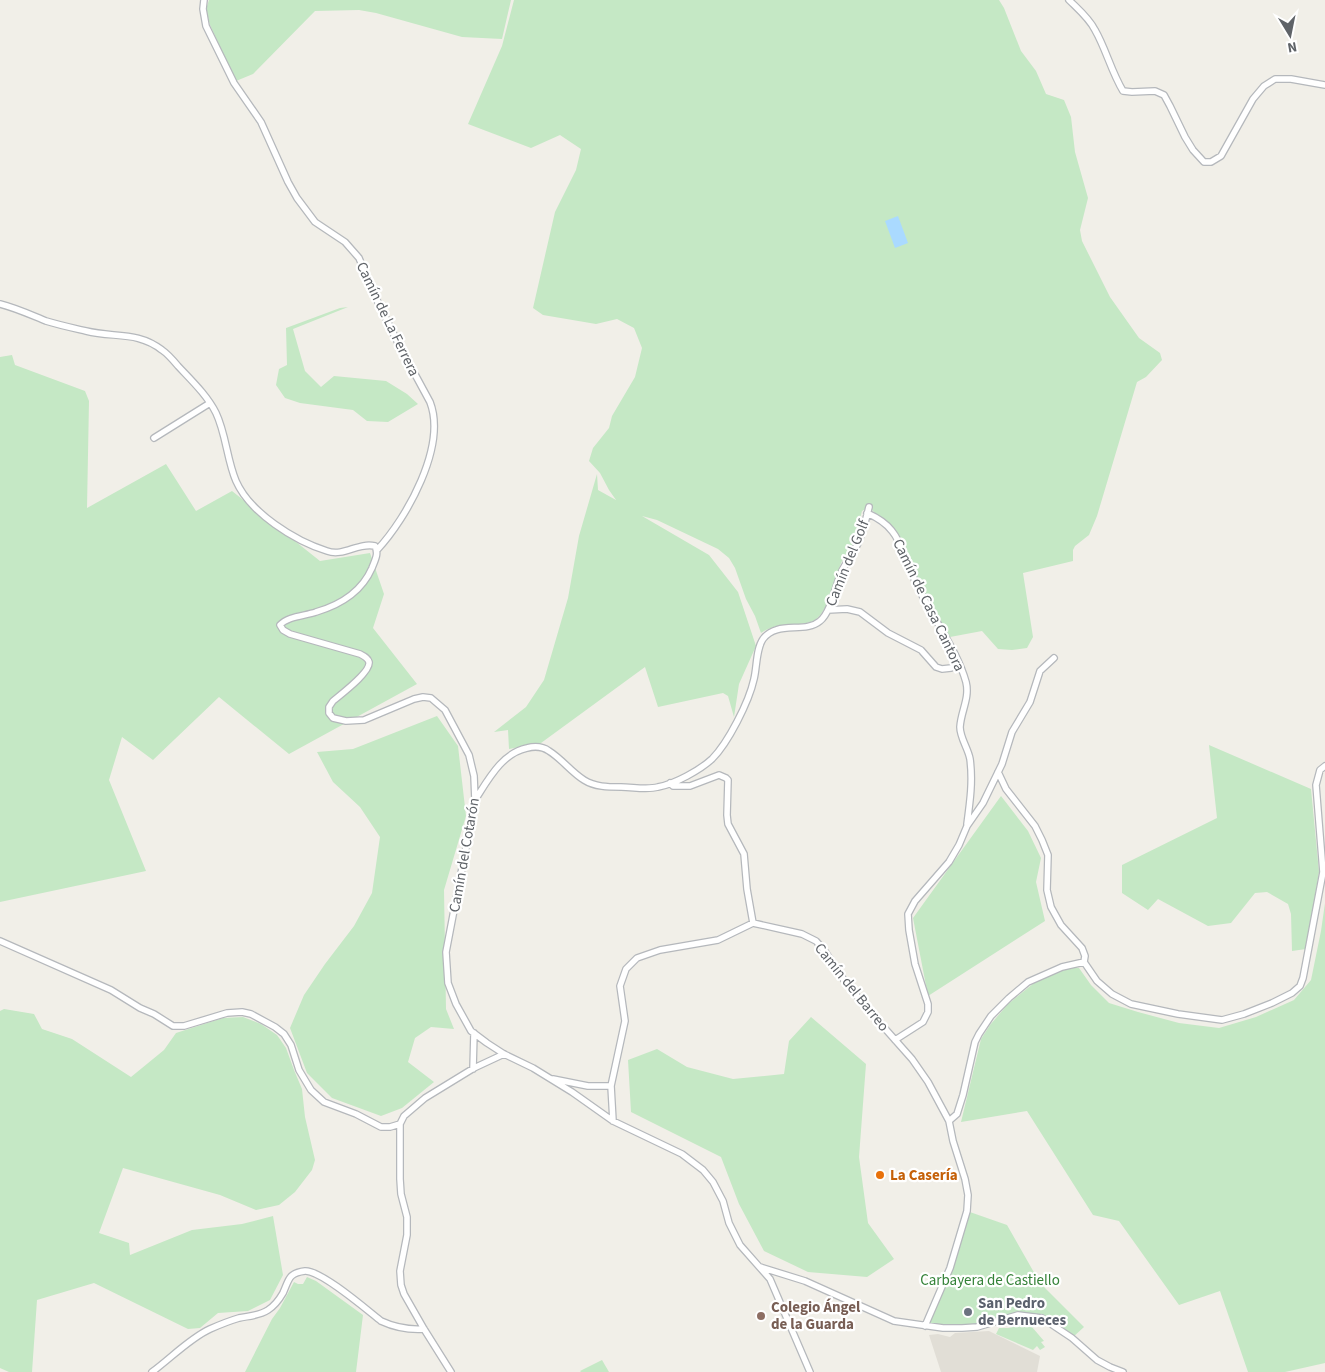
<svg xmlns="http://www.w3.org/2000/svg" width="1325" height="1372" font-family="'Source Sans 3',sans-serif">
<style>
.education{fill:#e1ded6}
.green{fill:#c5e8c5}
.water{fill:#aadaff}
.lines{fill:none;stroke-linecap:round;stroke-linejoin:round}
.minor-casing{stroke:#b5b8bc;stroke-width:8}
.minor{stroke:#fff;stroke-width:5.5}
.food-dot{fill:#e8710a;stroke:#fff;stroke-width:2}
.worship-dot{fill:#6b7280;stroke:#fff;stroke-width:2}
.education-dot{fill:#8d6e63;stroke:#fff;stroke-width:2}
.labels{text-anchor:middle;stroke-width:4.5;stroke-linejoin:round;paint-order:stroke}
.street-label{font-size:15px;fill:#5f6368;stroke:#fff}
.food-label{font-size:15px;font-weight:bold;fill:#c56008;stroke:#fff;text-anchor:start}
.park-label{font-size:15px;fill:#348238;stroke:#fff}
.worship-label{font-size:15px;font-weight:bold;fill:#5b616d;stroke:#fff;text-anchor:start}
.education-label{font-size:15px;font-weight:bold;fill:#785e54;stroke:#fff;text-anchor:start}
</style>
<rect width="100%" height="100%" fill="#f1efe8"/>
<path class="education" d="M989 1331 1040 1356 1037 1372H941L929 1335 938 1334 950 1337 955 1333Z"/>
<path class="green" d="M209 0H511L502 39 462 37 376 13 359 10 315 11 253 74 236 81 210 25 206 9Z
M514 0H999L1004 8 1021 51 1036 71 1046 94 1064 100 1071 117 1075 152 1088 198 1080 230 1082 241 1110 297 1139 338 1160 353 1162 360 1146 377 1137 382 1097 516 1089 535 1075 546 1073 550V561L1023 573 1033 637 1027 648 1012 650 998 649 982 631 950 637 933 610 913 569 908 560 904 543 894 528 877 515 869 507 862 511C859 521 858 531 854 541 851 548 846 554 842 561 835 576 828 615 813 621 795 628 780 620 761 633L755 616 746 599 735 568 729 558 718 549 657 520 642 516 709 555 738 592 756 646 739 684 734 717 728 696 723 693 658 707 645 667 541 743 509 749 508 730 494 732 526 707 544 680 568 598 579 536 597 474 598 490 616 500 609 490 600 473 589 461 593 448 609 428 612 416 635 377 642 348 634 328 617 319 596 324 543 315 533 308 555 212 576 170 581 149 560 135 531 148 468 124 502 46Z
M348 307 293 329 305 371 321 387 334 376 386 381 407 394 418 404 388 422 367 421 353 410 300 403 285 398 276 385 279 369 287 365 286 328 340 308Z
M12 355 15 365 85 391 89 401 87 508 166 464 196 511 232 491 320 561 370 553 384 594 373 628 417 684 289 754 219 697 153 760 122 737 109 780 146 871 0 902V357Z
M437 716 458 746 466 816 444 890 446 1009 454 1029 431 1027 415 1038 408 1062 434 1082 402 1108 381 1116 332 1098 307 1073 290 1028 304 995 325 964 354 926 372 893 380 837 360 807 333 782 317 752 353 749Z
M1209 745 1311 789 1319 872 1306 949 1292 951 1291 914 1288 904 1267 892 1255 893 1231 923 1208 926 1158 899 1148 910 1122 893V865L1217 818Z
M1001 796 1028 831 1041 858 1036 882 1045 921 928 996 913 918Z
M1325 903V1363L1285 1372H1248L1220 1291 1179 1305 1119 1221 1093 1215 1027 1111 961 1122 981 1039 990 1025 1008 1004 1039 979 1068 968H1079L1091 985 1109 1003 1138 1012 1179 1023 1219 1028 1256 1017 1294 1000 1311 980 1321 931Z
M4 1009 34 1014 42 1029 72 1039 131 1077 164 1050 176 1033 223 1018 243 1017 261 1024 277 1035 286 1048 294 1070 302 1089 305 1117 315 1160 312 1170 295 1192 279 1205 256 1210 220 1195 123 1168 99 1233 129 1243 130 1255 192 1230 242 1224 273 1216 283 1275 270 1300 248 1311 218 1313 200 1328 188 1329 94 1283 37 1300 32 1372H9L0 1368V1011Z
M811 1017 866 1064 859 1157 868 1223 894 1259 867 1277 808 1272 764 1251 739 1204 721 1157 631 1112 628 1060 657 1049 687 1067 733 1079 784 1074 789 1041Z
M967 1211 1007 1225 1040 1283 1084 1327 1072 1338 1042 1318 1018 1315 977 1327 925 1326 950 1268Z
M307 1277 316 1281 363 1315 356 1372H245L272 1319 280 1308 294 1282 298 1284H303Z
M1026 1320 1044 1341 1041 1342 1045 1347 1040 1350 1037 1346 1033 1350 996 1334 999 1328H1009L1016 1325 1018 1326Z
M602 1360 609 1372H581L580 1371Z"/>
<path class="water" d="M898 216 908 243 895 248 885 221Z"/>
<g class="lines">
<defs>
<path id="minor" d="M204 0 203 9 206 26 234 83 261 122 288 182 297 198 315 222 345 242 359 258 375 296 398 343 430 402C447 446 407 518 377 550
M1069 0C1078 9 1089 18 1095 30 1106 49 1111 71 1123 91L1132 92 1155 91 1164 95 1170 106 1185 137 1193 150 1204 162H1211L1221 156 1253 99 1264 86 1275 79H1291L1325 85
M0 304C16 308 31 315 46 321 59 325 73 328 86 331 114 338 138 331 162 350 168 354 173 360 178 366 191 380 207 395 216 413 226 434 227 460 236 481 250 513 295 541 327 551 344 557 358 542 375 546 379 554 375 560 372 568 362 591 340 605 316 612 305 616 288 616 280 625L283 630 290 634 360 654C364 656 368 658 369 662 371 672 340 695 333 701L329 707V713L333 718 346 721 364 720 414 699 423 697 431 698 445 710 469 755 474 776 475 800 446 952 448 983 456 1004 471 1031 487 1043 504 1054 533 1068 572 1092 613 1121 682 1154 703 1170 713 1182 723 1201 729 1223 740 1245 770 1279 810 1372
M154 438 210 403
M867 513C876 517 886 523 892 531 902 543 904 559 911 572 917 586 924 600 932 613 944 635 959 657 966 682 970 698 961 711 960 727 960 738 968 748 970 759 973 781 970 802 967 824
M828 610 847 609 860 612 888 633 921 650 936 667 942 669 951 668 959 665
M998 772 1006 789 1035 826 1042 840 1048 855 1047 890 1051 907 1061 925 1082 948 1085 956 1084 962
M670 783 673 786H690L719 775 726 778 728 780 727 815 728 824 744 854 747 889 753 923
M475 800C488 780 502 753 527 748 535 746 542 746 549 751 562 759 571 772 584 780 595 787 608 787 621 787 633 787 647 790 658 787 675 784 700 770 712 759 728 743 749 702 754 679 757 667 756 649 763 639 777 620 805 634 820 621 831 612 835 587 841 573 845 563 853 554 858 543 863 532 866 519 869 507
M0 941 111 990 140 1008 154 1014 173 1026H184L227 1013 242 1012 251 1014 275 1027 284 1034 291 1045 299 1070 311 1090 324 1102 356 1114 381 1127H390L400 1124
M895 1040 923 1022 928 1012V1004L915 964 909 930 908 914 915 901 949 862 959 845 967 826 983 803 1002 764 1012 732 1030 702 1040 671 1054 658
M473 1069 474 1033
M553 1079 588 1086H611L625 1021 620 986 626 969 637 958 660 950 718 940 753 923 802 934 816 941 824 950 844 980 865 1006 912 1059 928 1082 949 1121 953 1141 965 1179 968 1195 967 1211 950 1268 925 1326
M611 1086 613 1121
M949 1121 957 1114 963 1095 975 1042 979 1034 991 1016 1009 998 1028 982 1062 967 1084 962 1097 981 1112 994 1131 1004 1178 1014 1222 1020 1244 1014 1272 1003 1292 993 1300 986 1303 978 1323 872 1316 785 1320 770 1325 766
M760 1267 805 1281 894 1321 943 1328H962L977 1327 1018 1315 1042 1318 1072 1338 1097 1360 1110 1367 1123 1372
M152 1372C170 1359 190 1338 210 1329 219 1325 229 1321 239 1318 248 1316 259 1316 268 1310 274 1306 279 1300 283 1293 289 1280 288 1273 305 1271 321 1270 367 1310 381 1321 394 1327 409 1330 424 1329
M451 1372 424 1329 404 1294 401 1285 400 1271 407 1235V1217L401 1194 400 1179V1124L404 1116 425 1098 474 1068 504 1054"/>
</defs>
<use href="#minor" class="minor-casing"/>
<use href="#minor" class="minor"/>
</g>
<circle class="food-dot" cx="880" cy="1175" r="5"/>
<circle class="worship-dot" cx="968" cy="1312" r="5"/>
<circle class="education-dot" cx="761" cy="1316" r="5"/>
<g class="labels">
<g class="street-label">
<text transform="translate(388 319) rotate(64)" y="5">Camín de La Ferrera</text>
<text transform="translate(847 563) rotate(-68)" y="5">Camín del Golf</text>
<text transform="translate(929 605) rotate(64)" y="5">Camín de Casa Cantora</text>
<text transform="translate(464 855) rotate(-80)" y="5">Camín del Cotarón</text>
<text transform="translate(852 987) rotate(51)" y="5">Camín del Barreo</text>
</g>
<g class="food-label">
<text x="890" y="1180">La Casería</text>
</g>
<g class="park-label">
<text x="990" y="1285">Carbayera de Castiello</text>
</g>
<g class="worship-label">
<text x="978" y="1308">San Pedro<tspan x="978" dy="17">de Bernueces</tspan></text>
</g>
<g class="education-label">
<text x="771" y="1312">Colegio Ángel<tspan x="771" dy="17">de la Guarda</tspan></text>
</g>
</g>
<g transform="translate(1290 35) rotate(170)" stroke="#ffffff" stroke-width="4" paint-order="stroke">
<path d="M0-4L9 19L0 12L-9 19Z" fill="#5f6368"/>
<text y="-8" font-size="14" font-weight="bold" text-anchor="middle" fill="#5f6368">N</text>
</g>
</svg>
